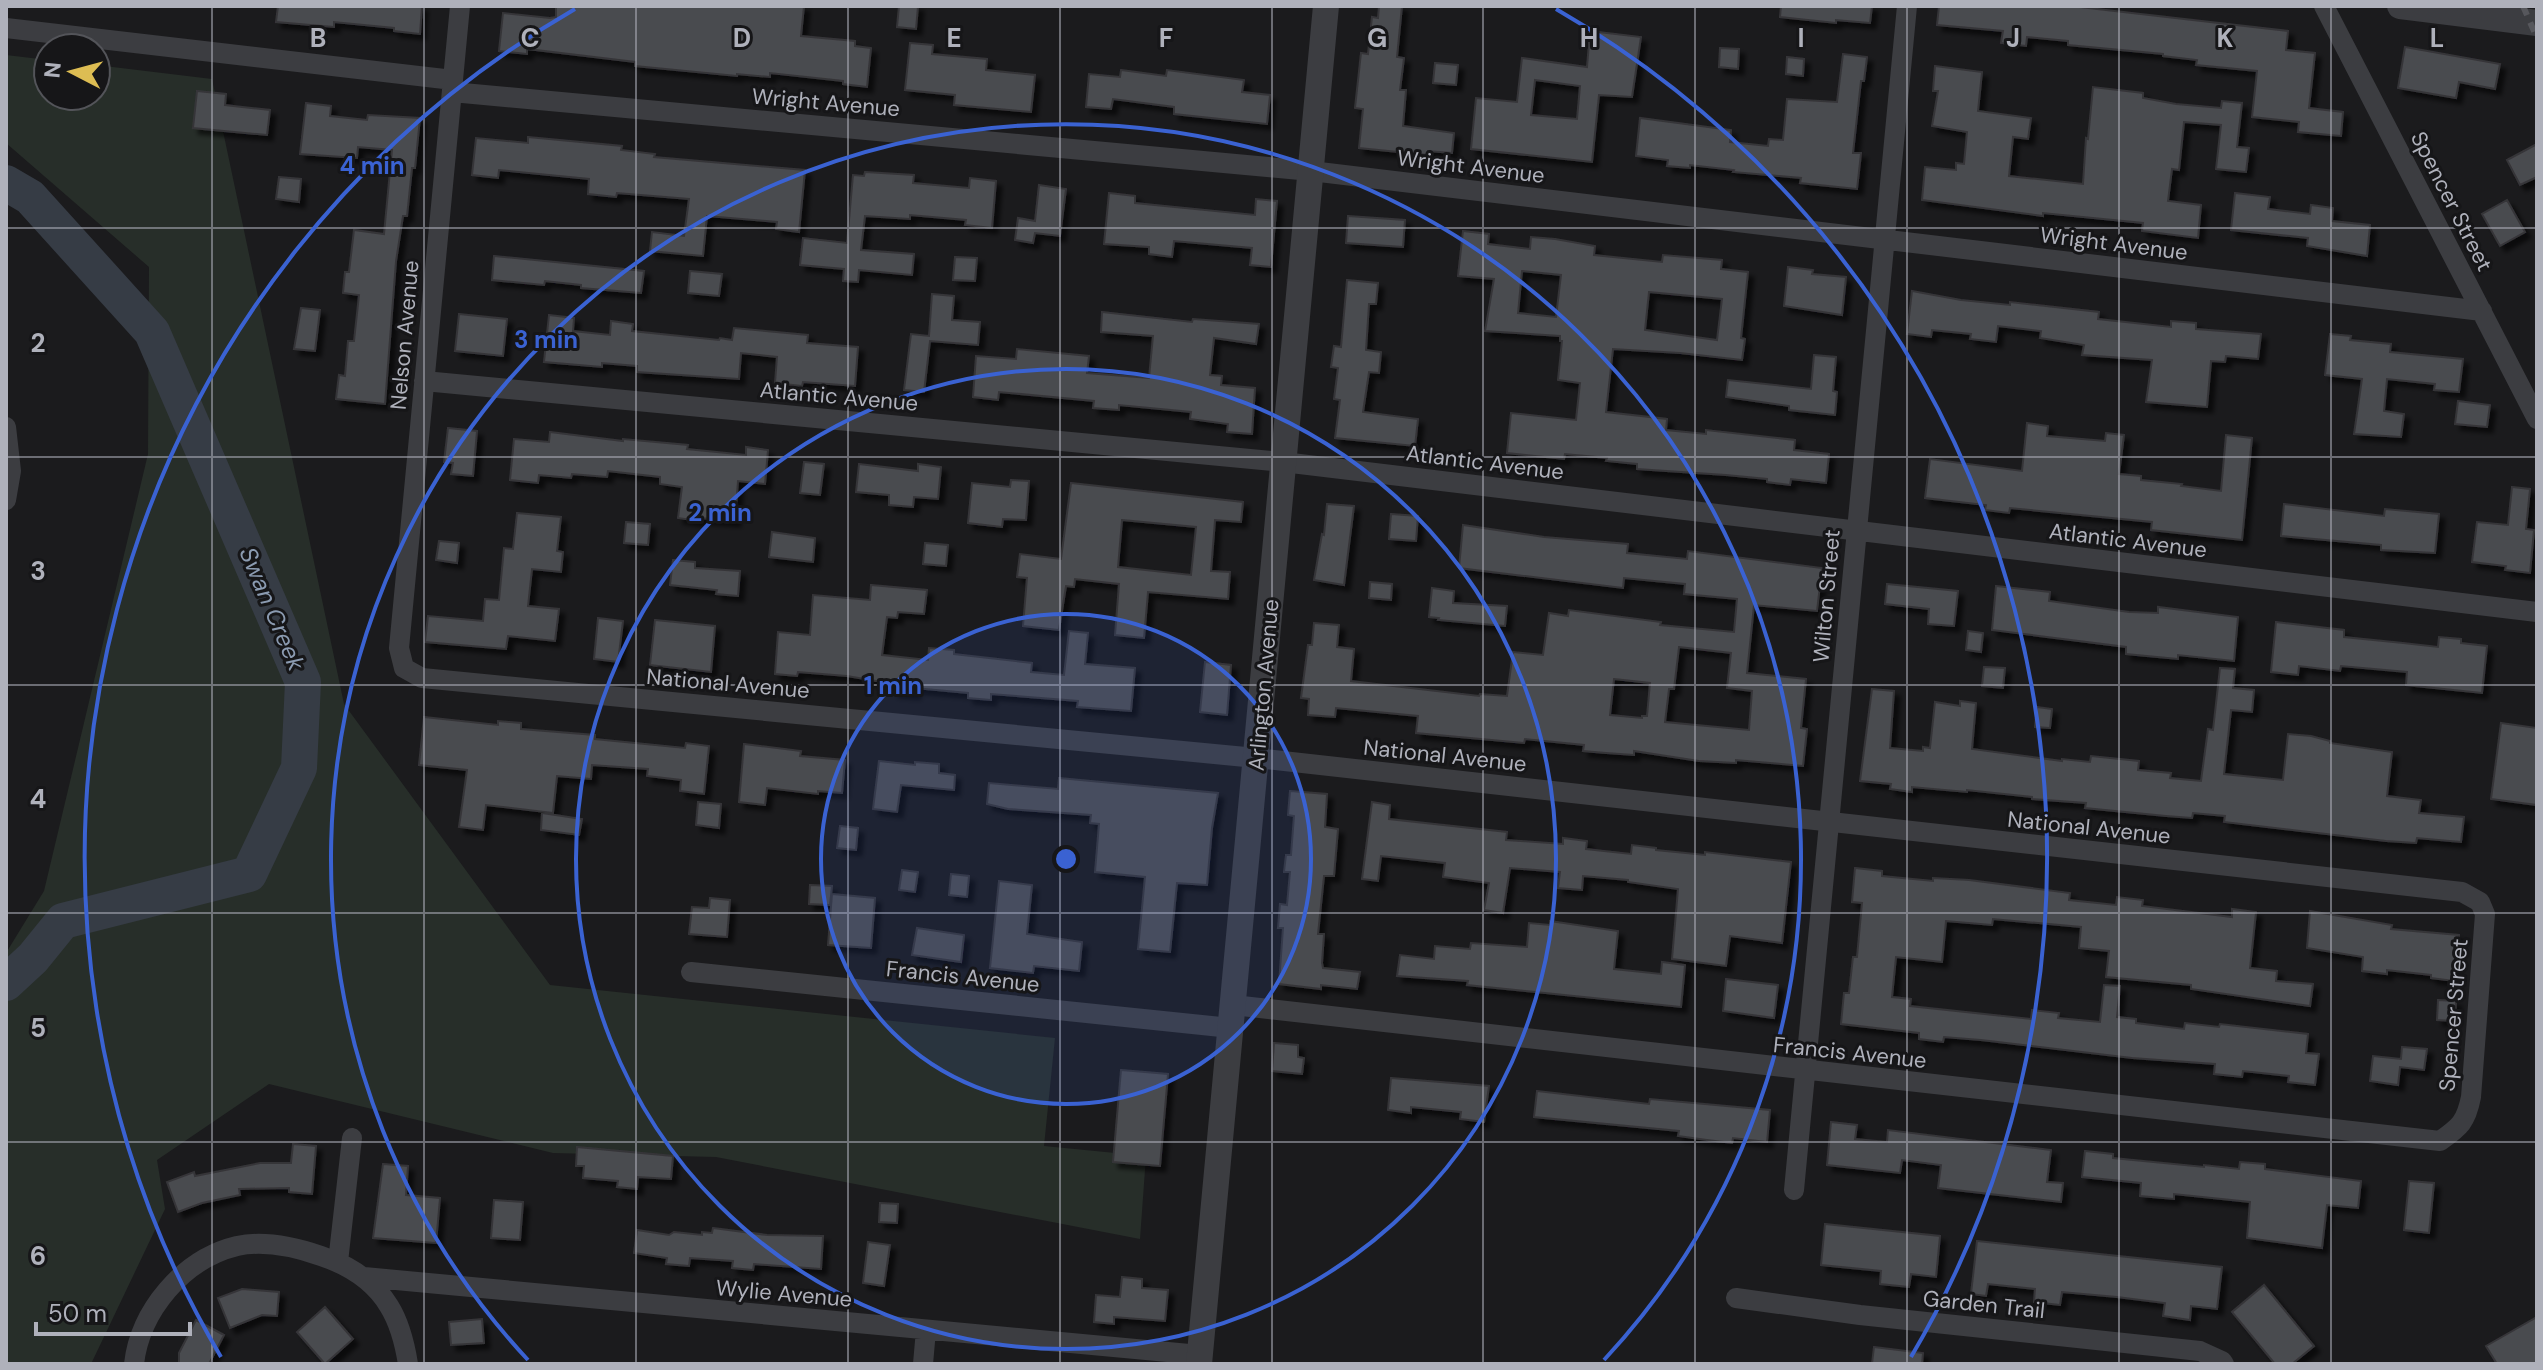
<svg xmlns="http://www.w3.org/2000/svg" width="2543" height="1370" font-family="'DM Sans',sans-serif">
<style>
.green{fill:#272e29}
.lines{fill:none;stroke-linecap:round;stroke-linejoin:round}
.river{stroke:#363c45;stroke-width:36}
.building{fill:#4a4b4f;stroke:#363539;stroke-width:2;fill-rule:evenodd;filter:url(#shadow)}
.minor{stroke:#3c3d41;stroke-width:20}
.tertiary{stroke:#3c3d41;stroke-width:26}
.rail{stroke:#56575c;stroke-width:6;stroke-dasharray:10 8;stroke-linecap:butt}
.grid{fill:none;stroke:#afb1bb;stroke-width:2;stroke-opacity:0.55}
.ring{fill:none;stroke:#3a62d2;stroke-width:4}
.labels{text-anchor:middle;stroke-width:6;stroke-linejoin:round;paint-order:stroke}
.street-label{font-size:22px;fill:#afb1bb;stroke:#161618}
.water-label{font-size:24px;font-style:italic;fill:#8b9bb1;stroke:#161618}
.grid-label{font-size:26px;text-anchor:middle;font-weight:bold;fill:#afb1bb;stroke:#161618;stroke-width:6;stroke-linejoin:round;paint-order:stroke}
.centre{fill:#3a62d2;stroke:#161618;stroke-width:4}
.ring-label{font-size:24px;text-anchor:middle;font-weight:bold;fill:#3a62d2;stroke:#161618;stroke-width:6;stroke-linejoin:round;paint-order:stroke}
</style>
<defs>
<filter id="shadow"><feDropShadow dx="5.5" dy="5.5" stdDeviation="2" flood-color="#0009"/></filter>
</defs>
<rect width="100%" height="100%" fill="#1b1b1d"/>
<path class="green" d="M6 55 48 60V96H96V65L212 79 344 704 550 985 1055 1038 1044 1146 1146 1156 1140 1239 716 1157 553 1153 269 1084 157 1160 165 1209 91 1364H6V953L44 891 148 454 149 267 6 143Z"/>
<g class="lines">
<path class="river" d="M6 183 30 197 152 332 303 682 299 768 249 874 63 921 33 958 6 983"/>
</g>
<path class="building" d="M278 6H422L420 34 394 31V28L334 22V27L276 22Z
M556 6H804L801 36 855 41V46L871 48 867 87 843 84V81L770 73V77L737 74V76L635 66V62L527 49V54L499 51 503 13 550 18 556 17Z
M899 6H918L916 29 897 27Z
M1379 6H1402L1397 57 1404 58 1400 90H1406L1403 126 1454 133 1452 153 1428 151V155L1359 148 1363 109 1355 108 1361 53 1368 54 1372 17 1378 18Z
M1781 6H1872L1870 23 1836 20V23L1780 17Z
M1939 6H2071L2288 31 2286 50 2315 53 2309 108 2343 112 2341 136 2298 132 2299 122 2252 117 2257 71 2196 65 2197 60 2163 56V54L2068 45V41L2027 37 2026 46 2001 43 2003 31 1937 25Z
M1590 31 1641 37 1632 97 1599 95 1592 162 1471 149 1476 98 1517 102 1522 58 1587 67ZM1535 80 1580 86 1577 119 1531 115Z
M910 43 933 45 932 54 987 59 986 70 1035 75 1031 112 954 105 955 95 905 90Z
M2405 47 2500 64 2495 89 2459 82 2456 98 2398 88Z
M1720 48 1739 49 1738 69 1719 67Z
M1843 54 1867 57 1864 81H1861L1853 153H1861L1857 189 1800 183 1801 178 1733 172 1734 170 1690 165V168L1667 166 1668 160 1636 156 1640 118 1731 130 1730 142 1768 146 1769 139 1783 140 1787 99 1837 102Z
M1787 57 1804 59 1803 76 1786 74Z
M1435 63 1458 65 1456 85 1433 83Z
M1935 66 1982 72 1978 111 2031 118 2028 139 2013 137 2009 176 2083 184 2086 138 2088 139 2093 87 2143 93V98L2176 104 2221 108 2222 101 2242 103 2237 147 2249 148 2246 172 2216 169 2221 125 2184 122 2179 170 2172 169 2168 201 2201 205 2198 238 2142 231 2143 223 2043 213V216L1922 200 1925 167 1956 170V163L1964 164 1967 132 1932 126 1938 91H1933Z
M1121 70 1166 76 1167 70 1244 80 1242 92 1270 95 1267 124 1174 114V107L1113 99 1111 109 1086 107 1089 74 1120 77Z
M197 91 226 94 225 105 270 110 267 135 193 128Z
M306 103 331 106 330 116 367 120 368 115 420 118 415 168H412L407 216H403L396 261 385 404 336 399 339 375 345 376 348 341H354L359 295 343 293 345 272H349L354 230 384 234 392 150 358 147 357 158 300 154Z
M528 137 622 146 621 150 655 154 654 157 805 170 799 232 776 229 777 222 707 216 703 256 650 251 652 232 684 236 689 199 617 193 616 197 588 194 589 179 499 170 498 178 472 175 476 138 528 143Z
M2537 144V177L2520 185 2507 160Z
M865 172 914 175 913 183 969 188 970 178 996 181 992 228 965 225 966 220 910 215V219L865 216 861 250 914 254 912 275 859 270 858 282 843 281 844 269 800 265 803 238 847 243 853 175 864 176Z
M279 177 301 179 299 202 276 199Z
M1039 185 1066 189 1060 236 1035 233 1033 243 1015 240 1018 218 1035 221Z
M1109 193 1135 196V203L1255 215 1256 199 1277 201 1271 267 1250 265 1252 248 1174 241 1172 257 1149 254V247L1104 244Z
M2235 193 2270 197 2268 209 2310 214 2311 205 2333 208 2332 221 2370 225 2367 256 2307 246 2308 238 2231 230Z
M2507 200 2525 232 2500 246 2482 214Z
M1348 216 1405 220 1403 247 1346 243Z
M1463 231 1489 234 1488 244 1530 249 1531 237 1555 239 1595 246 1594 255 1662 262 1663 255 1722 260 1721 269 1748 272 1741 338 1745 339 1742 360 1680 353 1613 349 1606 412 1667 419 1666 430 1706 434V430L1795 440 1794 450 1829 454 1826 483 1791 479 1790 485 1767 482V479L1726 475 1637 469V464L1606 461 1607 458 1565 454 1564 459 1507 453 1511 413 1576 420 1580 383 1558 380 1562 341H1560V336L1485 331 1494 279 1458 276ZM1522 271 1561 275 1556 317 1518 313ZM1649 292 1722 299 1717 340 1645 330Z
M494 256 644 271 641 293 581 288V285L545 281 544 285 492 280Z
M955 257 977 258 975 281 953 280Z
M1788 267 1813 270 1812 274 1846 277 1842 315 1784 306Z
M690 271 722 274 719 296 688 293Z
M1347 280 1378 283 1376 304H1369L1366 350 1381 352 1379 373 1369 372 1363 412 1418 419 1415 446 1335 438 1340 400 1334 399 1338 368 1331 367 1334 346 1341 347Z
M1912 291 1961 300 2010 305V302L2099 312 2098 319 2171 327V321L2196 323V329L2261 334 2258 359 2226 356 2225 362 2211 361 2207 407 2146 402 2152 360 2082 355 2084 345 2040 338 2041 331 1998 326 1996 342 1970 339 1971 334 1932 330 1931 337 1907 334Z
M932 294 954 296 952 320 980 322 978 345 930 341 924 392 904 390 911 334 929 336Z
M301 308 320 310 315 351 294 349Z
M1102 312 1192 322 1193 319 1259 324 1256 344 1214 338 1210 375 1222 376 1221 385 1255 388 1252 434 1227 432 1228 424 1190 419 1191 412 1119 405V410L1093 408 1094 401 999 392 998 400 973 397 976 356 1016 359 1017 349 1089 356 1087 373 1149 378 1153 336 1101 332Z
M459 314 507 319 503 356 455 351Z
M549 315 574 318 573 331 610 335 611 321 633 324 632 331 719 340 720 338 732 340 734 328 808 335 807 343 858 347 855 386 803 382 802 386 775 383 777 357 741 353 739 379 637 372V366L602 363V367L544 362Z
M2330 334 2351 336 2350 340 2391 344 2390 352 2463 359 2459 392 2434 390 2435 384 2387 379 2384 411 2404 414 2401 437 2354 434 2362 379 2325 375Z
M1814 355 1836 357 1833 391 1837 392 1835 415 1789 410V406L1726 397 1728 380 1811 389Z
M2458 401 2490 405 2487 427 2455 424Z
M2027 423 2048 426 2047 436 2105 441 2106 433 2124 435 2119 474 2141 476V480L2182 484 2181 486 2221 491 2226 435 2252 438 2242 540 2151 530 2152 522 2010 508 2009 513 1985 510 1986 505 1925 498 1930 459 2022 471Z
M448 428 477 431 473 476 451 474 453 463 444 462Z
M550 432 623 441V439L688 445 687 449 746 455V447L768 450 765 484 738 481 735 521 699 518 698 521 678 518 682 487 660 484V477L608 471 607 477 572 474 571 478 539 475 538 483 510 480 514 439 549 442Z
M804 462 824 464 820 495 800 493Z
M859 464 918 471V464L941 467 938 499 914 497 913 507 889 505V495L856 492Z
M1011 480 1029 481 1026 520 1003 519 1002 527 968 523 972 483 1010 487Z
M1071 483 1243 502 1241 522 1215 520 1211 571 1230 572 1228 599 1148 592 1144 638 1115 635 1119 584 1075 579 1074 587 1066 586 1059 630 1023 626 1027 578 1017 577 1020 554 1061 559ZM1122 520 1196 527 1191 575 1118 567Z
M2512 487 2530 489 2526 529 2534 530 2530 573 2505 570 2506 566 2472 562 2477 522 2508 525Z
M1327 504 1354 506 1344 585 1314 580 1322 534 1324 535Z
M2284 504 2384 516 2385 509 2439 514 2435 553 2381 550V545L2281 536Z
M517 513 561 517 557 551 563 552 561 572 532 569 528 606 559 609 555 641 508 636 506 649 425 642 428 616 483 621 485 599 499 600 504 548 513 549Z
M1391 514 1418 516 1416 541 1389 539Z
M626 522 650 524 648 545 624 543Z
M1463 525 1544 537 1628 544 1627 553 1687 559 1688 551 1822 568 1817 611 1754 605 1747 673 1806 679 1801 728 1807 729 1803 766 1736 760V763L1699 761 1634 751V755L1606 753 1583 751 1584 745 1525 739 1524 743 1416 733 1418 716 1336 708 1335 717 1308 715 1309 699 1301 698 1308 645H1312L1314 623 1339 625 1337 647 1354 649 1351 681 1479 696 1480 694 1507 696 1513 652 1543 655 1549 613 1568 616 1569 610 1661 622 1660 625 1734 632 1737 599 1684 594 1685 584 1624 578 1623 588 1459 568ZM1679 647 1731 653 1727 688 1752 691 1749 730 1665 722 1669 689H1674ZM1614 679 1650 683 1647 716H1642V718L1610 715Z
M772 532 815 538 813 562 769 557Z
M439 541 459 543 457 563 436 560Z
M925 543 948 545 946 566 923 564Z
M673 560 695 562V568L740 571 738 596 716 594 717 590 670 585Z
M1370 582 1392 584 1391 600 1369 598Z
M1887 584 1958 591 1954 626 1928 624 1929 609 1885 604Z
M871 585 927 590 924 614 898 612 897 618 887 617 882 655 928 660 929 648 954 650V654L1032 663 1031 672 1064 675 1069 631 1088 633 1085 664 1135 668 1131 711 1077 707 1078 701 991 694V700L968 698V693L915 688V694L893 692 894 684 847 676 798 672 797 676 775 674 778 632 810 635 813 595 870 600Z
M1996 586 2050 592 2049 601 2129 612 2158 613V607L2238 617 2234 661 2178 655V659L2126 654V647L1992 630Z
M1432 588 1454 591 1453 603 1507 606 1505 626 1438 620 1439 618 1429 617Z
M598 618 623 621 618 662 594 659Z
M655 620 715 626 711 672 650 665Z
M2276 622 2344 630V637L2403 643 2438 647 2439 637 2461 639V643L2487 646 2482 693 2406 685 2407 672 2341 666 2340 671 2299 666 2298 675 2271 672Z
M1968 631 1983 633 1981 652 1966 650Z
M1205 662 1231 665 1227 715 1200 712Z
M1984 667 2005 668 2003 688 1982 686Z
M2220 668 2235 669 2233 688 2254 690 2252 712 2231 710 2224 774 2283 780 2288 734 2311 736 2330 741V743L2392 752 2387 796 2421 800 2419 813 2464 817 2461 842 2417 838 2416 843 2386 841 2224 822 2225 816 2193 813 2192 818 2166 816 2085 808 2086 803 2032 799V797L1967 790V792L1912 787V792L1890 789 1891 784 1860 781 1872 689 1894 691 1890 748 1923 751V747L1930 748 1935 702 1960 706V701L1976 703 1972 749 2062 761V759L2090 762 2091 756 2139 761 2138 770 2171 773 2170 778 2201 781 2208 729 2213 730Z
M2037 707 2052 709 2050 728 2035 727Z
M424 717 498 725V721L521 723V729L595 735V739L685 748 686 743 709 746 704 794 680 791 681 780 647 776 648 769 592 765 591 779 557 776 553 813 486 805 483 830 459 827 467 770 419 765Z
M2501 723 2537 728V805L2491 799Z
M744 744 801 751 800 756 845 760 842 793 818 791V794L767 788 765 805 739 802Z
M879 761 915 765V762L939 764V773L955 775 954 790 901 785 897 812 873 809Z
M1059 778 1218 793 1212 828 1207 885 1177 883 1170 952 1138 949 1145 877 1095 872 1099 824 1090 823 1091 815 1008 809 987 804 989 783 1058 789Z
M1290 791 1327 794 1325 827 1338 829 1334 876H1324L1318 934H1324L1322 963 1323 968 1360 972 1357 989 1321 985V989L1279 984 1283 928H1278L1280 904 1287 905 1290 872H1284L1286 855H1291L1294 816 1288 815Z
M698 802 721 804 719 828 696 825Z
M1372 802 1390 805 1389 819 1507 832 1506 840 1563 844V838L1587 841 1586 849 1631 854 1632 845 1656 848V850L1705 855V852L1791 862 1782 943 1730 936 1726 966 1672 959 1678 889 1628 882V880L1583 876 1582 890 1558 888 1560 872 1510 868 1503 913 1484 910 1489 883 1443 877 1445 863 1381 856 1378 881 1362 879Z
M542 813 582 819 579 835 541 830Z
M840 826 858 828 856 850 837 848Z
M1855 868 1882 871V876L1933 881V878L1969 880 2070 893 2069 900 2116 905 2117 897 2143 900 2142 906 2232 917V909L2256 912 2250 968 2277 971 2276 981 2313 984 2310 1006 2191 989V985L2106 977 2109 951 2079 948 2081 927 1993 919 1992 925 1946 921 1942 962 1896 957 1892 997 1911 999 1910 1006 2031 1019 2032 1010 2059 1013 2058 1018 2100 1022 2104 985 2120 986 2117 1017 2136 1019V1023L2184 1029 2185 1023 2219 1027 2220 1024 2308 1034 2306 1053 2319 1054 2315 1085 2288 1082 2289 1076 2243 1071 2242 1077 2214 1074 2215 1064 2132 1058 1981 1040 1944 1037 1943 1042 1919 1039V1033L1841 1024 1844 993H1849L1853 957H1857L1862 903 1852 902Z
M902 870 918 872 915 892 899 890Z
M951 874 969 876 967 897 949 895Z
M999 881 1032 885 1027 934 1082 942 1079 971 1034 966 1033 973 990 968Z
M810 885 832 886 830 905 809 904Z
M832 894 875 898 871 948 828 945Z
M710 898 730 900 727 937 689 934 692 907 709 908Z
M2310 911 2392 925 2391 929 2459 935 2454 981 2431 978V975L2387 970V974L2362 971 2363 957 2307 948Z
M1550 921 1618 931 1614 969 1661 974 1662 962 1685 965 1681 1007 1467 985 1468 981 1397 976 1400 955 1434 959 1435 946 1470 949 1471 943 1527 947 1529 923 1550 925Z
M917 928 964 935 961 962 912 955Z
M1726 979 1778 985 1774 1018 1723 1011Z
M2438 1000 2456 1001 2455 1021 2437 1020Z
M1274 1043 1298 1045V1057L1304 1058 1302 1074 1272 1071Z
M2402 1047 2427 1049 2424 1070 2400 1067 2398 1085 2370 1081 2373 1056 2401 1059Z
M1121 1070 1168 1074 1160 1166 1113 1162Z
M1391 1078 1489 1086 1484 1122 1460 1119 1461 1112 1411 1107V1113L1388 1110Z
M1537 1091 1649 1104 1650 1099 1770 1110 1767 1142 1733 1138 1732 1143 1707 1140 1678 1136 1679 1131 1534 1117Z
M1831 1122 1857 1125 1855 1139 1887 1142 1888 1130 2051 1150 2047 1182 2063 1183 2061 1202 1938 1188 1941 1165 1902 1160 1900 1173 1827 1165Z
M293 1144 316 1146 312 1194 289 1192V1188L239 1189 240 1195 202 1203 178 1212 167 1182 194 1172 195 1176 260 1163H291Z
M577 1147 673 1156 671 1179 638 1177 637 1189 617 1187 618 1181 583 1178 584 1166H576Z
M2085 1151 2113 1154V1158L2204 1167V1165L2239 1169 2240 1162 2265 1164V1169L2361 1181 2358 1208 2327 1205 2322 1248 2247 1238 2250 1202 2174 1194V1199L2140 1196 2141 1183 2082 1177Z
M383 1164 408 1166 406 1195 440 1198 436 1243 373 1238Z
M2409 1181 2434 1183 2429 1233 2404 1230Z
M494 1200 523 1202 520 1240 491 1238Z
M880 1203 898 1204 897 1223 879 1222Z
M1825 1224 1940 1236 1936 1277 1911 1274 1909 1287 1880 1284 1881 1271 1821 1265Z
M713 1228 767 1235 823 1236 821 1269 754 1264 753 1270 732 1268 733 1261 690 1258 689 1266 666 1264 667 1258 634 1253 637 1230 669 1235 674 1232 702 1235V1232L712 1233Z
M1977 1241 2222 1267 2217 1309 2191 1306 2190 1320 2163 1316 2165 1303 2117 1297 2062 1292 2060 1305 2034 1302 2035 1289 1988 1284 1986 1296 1971 1294Z
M868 1242 890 1245 884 1286 863 1283Z
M1122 1277 1142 1279V1288L1168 1290 1165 1321 1114 1317V1324L1094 1322 1096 1295 1120 1297Z
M2264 1285 2314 1346 2292 1364H2275L2232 1312Z
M242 1289 279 1292 277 1316 262 1315 230 1328 218 1298Z
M325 1307 353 1339 325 1364 297 1332Z
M2537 1317V1364H2497L2486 1346Z
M482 1319 484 1343 451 1345 449 1322Z
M196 1320 224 1335 209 1364H179V1353Z
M1874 1347 1923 1353 1922 1364H1872Z"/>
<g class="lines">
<path class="minor" d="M460 6 399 648 404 668 422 678 1256 758 2462 892 2480 902 2485 914 2471 1097C2466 1122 2460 1127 2440 1141L1233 1005
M2324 6 2537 419
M6 28 453 80
M452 92 1311 171 2482 311
M424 381 1283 462 2537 612
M6 427 11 471 6 500
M691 972 1231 1028
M1794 1190 1907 6
M338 1262 352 1138
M364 1277 1200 1355
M1736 1298 1860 1315 2200 1351 2222 1361 2224 1364
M134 1364C140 1311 183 1259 237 1246 265 1240 295 1247 321 1256 348 1265 374 1281 389 1306 399 1322 405 1345 408 1364
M923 1364 926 1330"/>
<path class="tertiary" d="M2400 6 2537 23
M1199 1364 1326 6"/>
<path class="rail" d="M2523 6 2537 38"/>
</g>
<path class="grid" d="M212 6V1364M424 6V1364M636 6V1364M848 6V1364M1060 6V1364M1272 6V1364M1483 6V1364M1695 6V1364M1907 6V1364M2119 6V1364M2331 6V1364M6 228H2537M6 457H2537M6 685H2537M6 913H2537M6 1142H2537"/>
<circle cx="1066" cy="859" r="245" fill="#3a62d2" fill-opacity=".12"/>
<g class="ring">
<circle cx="1066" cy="859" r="245"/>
<circle cx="1066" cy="859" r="490"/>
<path d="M528 1360A735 735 0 1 1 1604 1360"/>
<path d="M221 1357A981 981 0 0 1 575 9M1556 9A981 981 0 0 1 1911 1357"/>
</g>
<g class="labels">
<g class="street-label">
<text transform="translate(826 102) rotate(5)" y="8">Wright Avenue</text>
<text transform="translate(1471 166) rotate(7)" y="8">Wright Avenue</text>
<text transform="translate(2452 201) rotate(63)" y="8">Spencer Street</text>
<text transform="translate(2114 243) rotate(7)" y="8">Wright Avenue</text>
<text transform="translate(404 335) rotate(-85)" y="8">Nelson Avenue</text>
<text transform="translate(839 396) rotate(5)" y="8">Atlantic Avenue</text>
<text transform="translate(1485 462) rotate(7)" y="8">Atlantic Avenue</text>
<text transform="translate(2128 540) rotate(7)" y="8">Atlantic Avenue</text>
<text transform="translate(1826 596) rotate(-85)" y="8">Wilton Street</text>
<text transform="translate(728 683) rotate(5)" y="8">National Avenue</text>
<text transform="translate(1263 685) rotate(-85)" y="8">Arlington Avenue</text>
<text transform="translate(1445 755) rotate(6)" y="8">National Avenue</text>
<text transform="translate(2089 827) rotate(6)" y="8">National Avenue</text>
<text transform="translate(963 976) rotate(6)" y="8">Francis Avenue</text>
<text transform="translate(2453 1015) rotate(-85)" y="8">Spencer Street</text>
<text transform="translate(1850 1052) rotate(6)" y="8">Francis Avenue</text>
<text transform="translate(784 1293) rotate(5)" y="8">Wylie Avenue</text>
<text transform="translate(1984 1304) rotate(6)" y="8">Garden Trail</text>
</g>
<g class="water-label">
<text transform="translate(272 609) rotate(67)" y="8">Swan Creek</text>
</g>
</g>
<g class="grid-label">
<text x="318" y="47">B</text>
<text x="530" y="47">C</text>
<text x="742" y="47">D</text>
<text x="954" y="47">E</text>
<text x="1166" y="47">F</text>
<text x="1377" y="47">G</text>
<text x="1589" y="47">H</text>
<text x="1801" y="47">I</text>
<text x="2013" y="47">J</text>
<text x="2225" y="47">K</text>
<text x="2437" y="47">L</text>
<text x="38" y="352">2</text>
<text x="38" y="580">3</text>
<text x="38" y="808">4</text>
<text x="38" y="1037">5</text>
<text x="38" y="1265">6</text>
</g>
<circle cx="1066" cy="859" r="12" class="centre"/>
<g class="ring-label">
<text x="372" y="174">4 min</text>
<text x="546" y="348">3 min</text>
<text x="720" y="521">2 min</text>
<text x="893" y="694">1 min</text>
</g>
<rect width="2543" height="1370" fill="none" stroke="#afb1bb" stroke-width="16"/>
<g transform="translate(72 72) rotate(276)"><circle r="38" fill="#161618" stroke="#535459" stroke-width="2"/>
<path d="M0-6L14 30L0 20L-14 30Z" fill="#ddbd53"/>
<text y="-12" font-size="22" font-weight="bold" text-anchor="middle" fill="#afb1bb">N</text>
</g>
<path d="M36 1322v12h154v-12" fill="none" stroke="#afb1bb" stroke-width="4"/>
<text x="48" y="1322" font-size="24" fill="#afb1bb" stroke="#161618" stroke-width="6" paint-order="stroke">50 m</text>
</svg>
